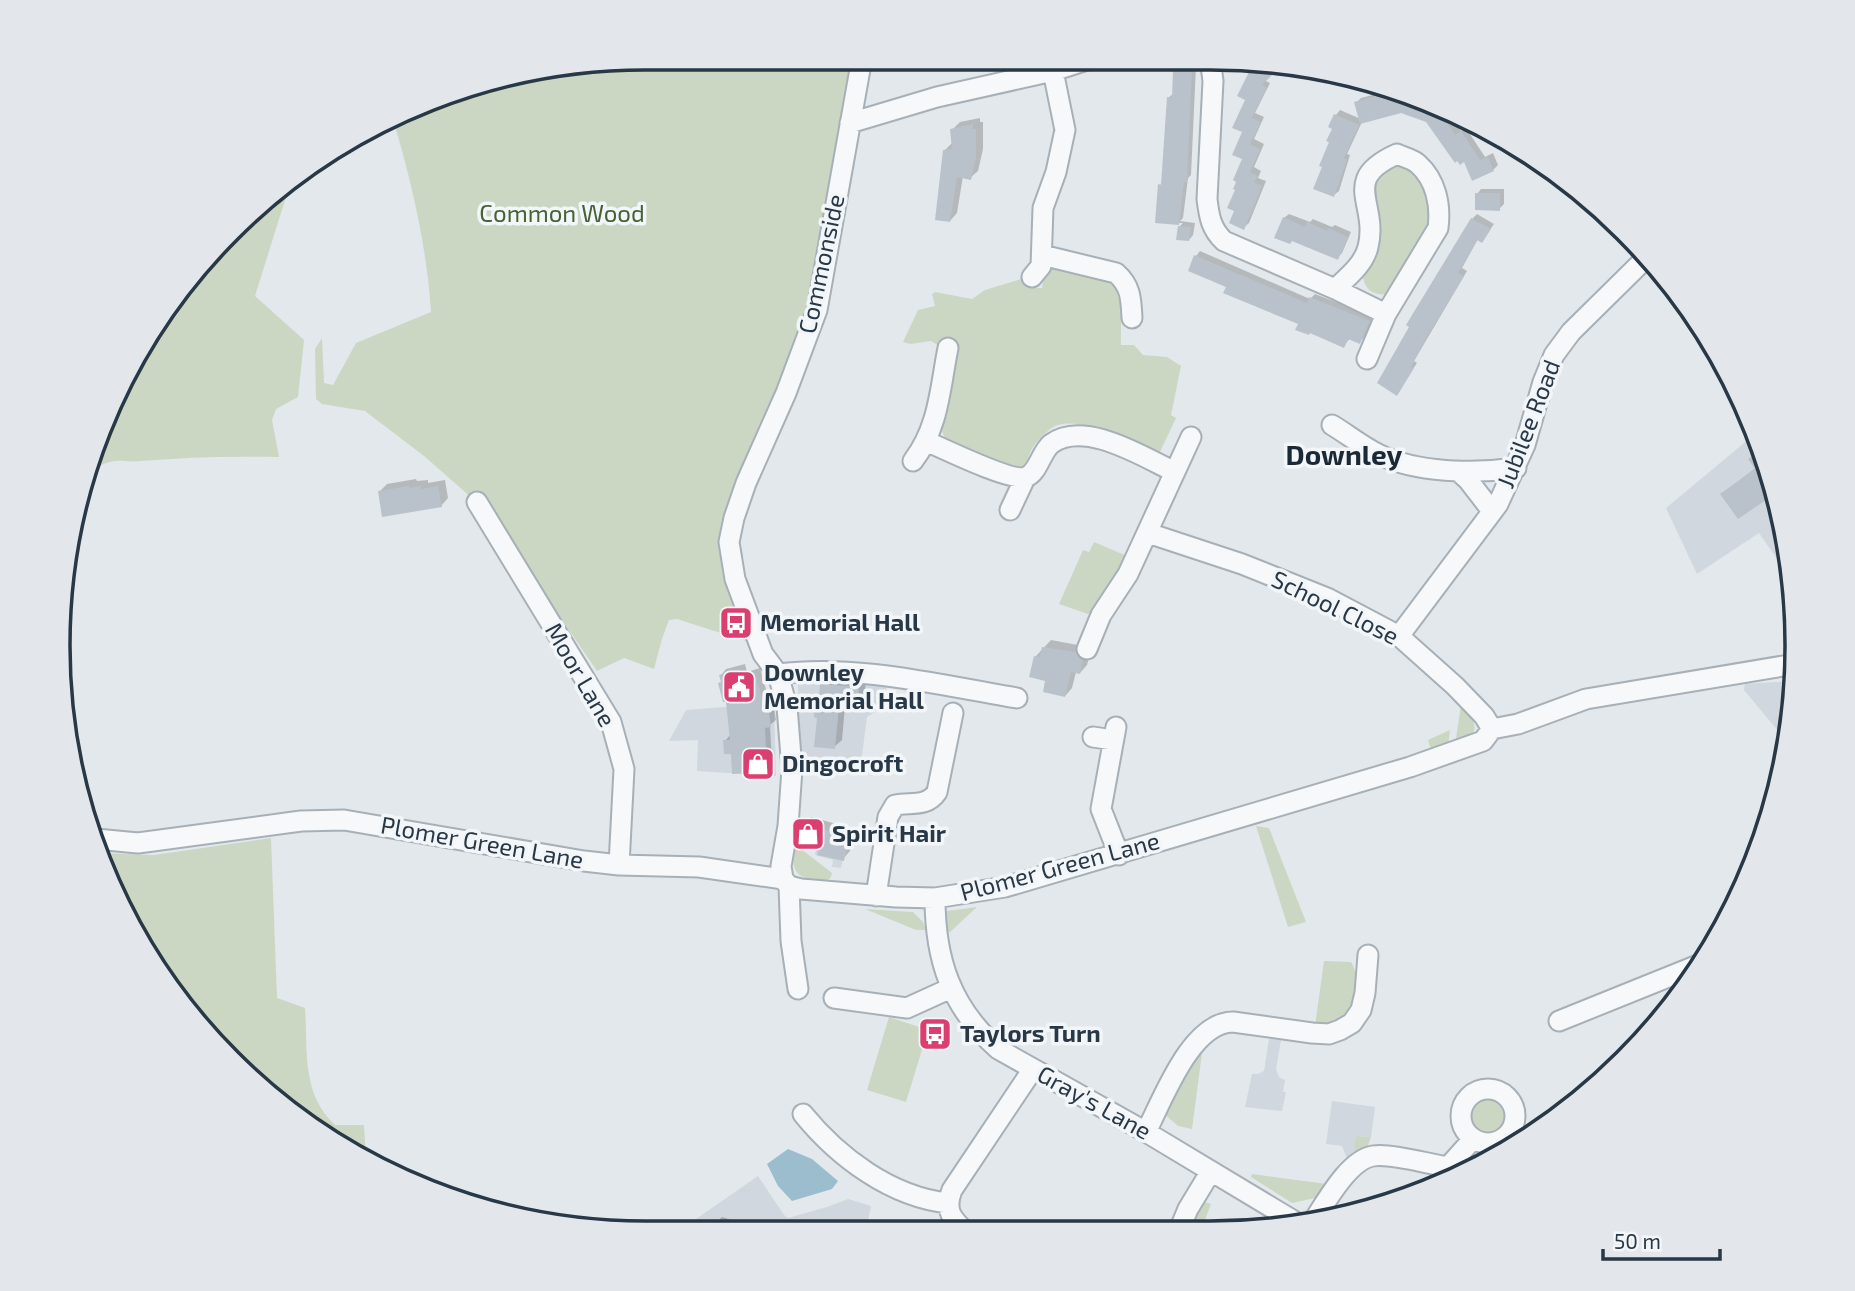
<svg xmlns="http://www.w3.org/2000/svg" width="1855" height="1291" font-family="'Exo 2',sans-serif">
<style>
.built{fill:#d0d7de}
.green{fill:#cbd7c3}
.water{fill:#9bbdce}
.shadow{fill:#0003}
.building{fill:#b9c2ca}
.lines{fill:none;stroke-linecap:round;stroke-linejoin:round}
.minor-casing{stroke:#a7b0b7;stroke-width:23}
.minor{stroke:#f6f8fa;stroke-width:19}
.labels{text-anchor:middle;stroke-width:7;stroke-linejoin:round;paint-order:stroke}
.park-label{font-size:24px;fill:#456335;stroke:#f3f6f9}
.street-label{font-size:24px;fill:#293846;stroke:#f3f6f9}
.poi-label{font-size:24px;font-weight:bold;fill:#293846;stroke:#f3f6f9;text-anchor:start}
.quarter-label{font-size:28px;font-weight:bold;fill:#1b2937;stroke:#f3f6f9}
.rim{fill:none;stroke:#293846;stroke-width:3.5}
</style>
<rect width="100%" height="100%" fill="#e3e8ec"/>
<path class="built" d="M1756 433 1786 531 1791 579 1759 533 1697 574 1666 508Z
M802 678 888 682 879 709 867 717 860 770 844 766 800 765 798 711V683Z
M1794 681 1788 743 1744 690 1745 684Z
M774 703 776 776 697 771 698 740 669 741 686 710Z
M800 825 847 840 841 868 832 867 833 860 815 855 816 849 795 842Z
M1269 1039 1281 1040 1276 1069 1279 1077 1285 1080 1283 1092H1286L1282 1111 1245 1107 1252 1074H1258L1264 1071Z
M1332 1101 1375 1107 1371 1137 1356 1136 1354 1143 1355 1151 1347 1158 1342 1146 1326 1144Z
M758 1176 784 1215 788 1218 827 1207 848 1199 871 1206 868 1221 882 1233H676Z"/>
<path class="green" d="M646 58H851L811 292 797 337 731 502 721 537 720 551 723 567 746 641 677 619 669 620 662 639 654 669 624 658 597 671 489 513 424 456 365 411 322 404 316 399 315 349 322 338 324 383 333 385 356 343 431 312C427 249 412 183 394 123L493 78Z
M1412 163 1438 210 1389 294C1376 296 1366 292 1363 278L1380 238 1373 184 1381 166Z
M309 165 285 200 255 296 304 340 298 397 276 409 272 420 279 457C233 456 187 457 141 461 122 463 120 457 99 466L93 456 103 420 203 258Z
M1050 267 1106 279C1126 292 1120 323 1121 345H1134L1143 355 1167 357 1181 366 1171 415 1176 418 1158 456C1132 445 1071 408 1048 431 1042 436 1037 441 1033 447 1028 455 1028 464 1019 469L945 438 941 429 944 419 941 418 943 348 931 341 911 344 903 342 918 310 935 306 932 294 935 292 972 299 985 290 1021 279 1035 288H1042L1044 273Z
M1094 542 1127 556C1119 577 1108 603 1088 614L1059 604 1083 550 1089 552Z
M1461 705C1479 725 1481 733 1455 745Z
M1450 730 1448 747 1431 750 1428 740Z
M1256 826 1269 828 1306 922 1288 927Z
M271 838 277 998 305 1008C308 1051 301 1093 335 1125H364L366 1160 319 1134 230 1061 119 906 101 853 154 855Z
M796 845 832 873 831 877 826 882C801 880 787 874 796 845Z
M977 907 950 932 943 931 944 916 947 911Z
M865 909 913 912 923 922 926 930H916Z
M1324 961 1351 962C1357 972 1356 978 1354 989 1351 1018 1343 1022 1315 1026Z
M889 1017 928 1030 906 1102 867 1090Z
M1194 1052 1202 1053 1192 1129 1178 1126 1163 1113Z
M1464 1116a21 21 0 1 1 42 0a21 21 0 1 1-42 0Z
M1356 1136 1371 1137 1367 1148 1355 1151 1354 1143Z
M1252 1174 1327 1184 1319 1197 1292 1203 1251 1177Z
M1202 1201 1211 1204 1200 1233H1183Z"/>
<path class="water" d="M788 1149 812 1159 838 1181 832 1189 792 1201 778 1186 767 1164Z"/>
<path class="shadow" d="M1255 62 1279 65 1264 80 1270 83 1255 113 1264 117 1254 139 1264 144 1254 167 1261 171 1258 178 1266 181 1249 223 1244 227 1237 189 1245 158 1247 99 1252 69 1250 67Z
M1180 65 1196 66 1191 175 1188 178 1183 218 1180 221 1195 223 1193 235 1189 240 1180 226 1183 223 1157 222 1160 185 1163 182 1168 98 1174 93 1175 70Z
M1384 92 1404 99 1406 107 1362 122 1347 154 1350 155 1339 191 1334 195 1324 166 1334 128 1330 126 1336 115 1340 110 1361 119 1356 103 1361 98Z
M1411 102 1450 116 1461 131 1466 128 1485 157 1493 153 1498 165 1493 170 1464 160 1427 121 1407 113Z
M980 118V122H983V149L978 171 970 178 963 176 957 213 950 221 945 150 953 142 952 130 960 122Z
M1481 189H1504V204L1499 209 1477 194Z
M1289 214 1310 222 1313 219 1332 227 1335 225 1351 232 1342 253 1337 258 1284 218Z
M1477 214 1494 224 1482 241 1478 239 1462 268 1467 271 1414 361 1417 363 1397 393 1472 219Z
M1200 251 1310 299 1315 294 1373 316 1364 338 1359 342 1350 338 1344 346 1228 286 1190 270 1196 256Z
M1761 450 1780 510 1766 497 1722 494 1757 467 1751 459Z
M416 479 417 481 428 480V483L445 480 448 498 441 506 380 491 387 484Z
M1051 640 1083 646 1090 653 1087 665 1080 673 1076 672 1072 688 1065 696 1047 679 1036 656Z
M745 664 747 672 760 668 769 700H773L776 720 770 725 772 765 766 770 733 752 725 741 731 734 727 699 721 675 726 669Z
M829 677 866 680 864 700 856 707 845 706 842 740 834 747 819 716 817 700 821 696 822 685Z
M811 817 855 829 850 851 843 859 821 844 804 825Z
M722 1217 776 1233H712L714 1224Z"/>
<path class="building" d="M1254 62 1282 65 1262 85 1267 88 1252 118 1261 122 1250 144 1260 149 1250 172 1258 176 1254 182 1262 186 1244 230 1229 223 1234 211 1227 208 1235 190 1233 189 1236 182 1233 180 1242 159 1232 155 1242 132 1232 128 1245 100 1237 96Z
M1173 69 1192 70 1187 182H1184L1179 225 1155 223 1158 184 1161 185 1167 97 1172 98Z
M1387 93 1441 113 1455 135 1461 131 1480 160 1488 157 1494 171 1472 181 1464 162 1460 165 1457 161 1455 163 1426 122 1401 113 1360 124 1354 102Z
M1334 114 1359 125 1344 158 1347 160 1334 197 1313 189 1322 167 1319 166 1329 142 1326 141 1332 129 1328 127Z
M973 124V129H976V157L971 180 957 177 950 222 935 220 943 150 952 149 950 129Z
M1475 193H1500V211L1475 210Z
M1283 217 1305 227 1307 222 1327 231 1328 228 1348 237 1338 260 1292 241 1290 244 1274 238Z
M1471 218 1491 229 1482 243 1477 240 1458 273 1464 276 1425 340 1411 367 1414 368 1397 396 1377 383 1409 327 1406 325Z
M1178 226 1191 227 1189 241 1176 240Z
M1194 255 1307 303 1309 297 1370 321 1360 344 1348 339 1344 348 1310 333 1309 335 1295 330 1298 324 1223 293 1226 287 1188 271Z
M1761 450 1783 520 1780 521 1766 500 1738 519 1720 494 1755 469 1748 459Z
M409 486 410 488 421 486V489L438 486 442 507 382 517 378 491Z
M1042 647 1076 652 1083 661 1080 674 1071 672 1065 697 1043 692 1045 681 1029 677 1034 656 1040 657Z
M739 669 742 676 755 673 764 705H768L771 727 765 728 767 772 732 774 731 754H724L723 740H730L726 702H723L718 683 721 682 719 675Z
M820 684 859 687 857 709 839 707 835 749 814 747 817 718 814 717 815 699H819Z
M803 824 849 836 844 861 817 855 819 845 799 841Z"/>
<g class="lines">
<defs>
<path id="minor" d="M1210 58 1213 81 1207 199C1209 216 1211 229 1224 241L1335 289 1386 314 1438 228C1441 205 1436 180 1418 164 1413 159 1403 157 1397 154 1339 180 1379 203 1368 247 1364 264 1348 277 1335 289
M850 123 937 97 1053 71 1093 58
M1042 255 1116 273C1131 286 1131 299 1132 318
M1032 277 1041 266 1043 208 1056 172 1065 130 1053 71
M1367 359 1386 314
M1332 425C1347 434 1362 446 1378 454 1416 473 1474 474 1516 468
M926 441C944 449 1012 482 1026 477 1038 473 1041 452 1051 444 1084 419 1143 457 1175 472
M913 461C939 427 940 388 948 348
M1458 471 1468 480 1492 511
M477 502 611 722 624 769 619 865
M1010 510 1025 478
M1148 533 1242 564 1327 598 1399 636 1455 686 1484 716 1492 729
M1399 636 1498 504 1525 445 1543 382 1554 355 1571 332 1647 257
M1087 649 1101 615 1128 574 1191 437
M778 674C857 664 939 685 1017 698
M1116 727 1101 809 1119 855
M1093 737 1113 740
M96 839 138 843 301 821 344 820 584 861 619 865 699 867 783 879 789 886 801 889 896 897 935 898 1005 887 1410 767 1483 741 1492 729 1518 724 1586 699 1795 664
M783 879 781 866 788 826 792 769 787 707 778 674 763 654 735 579 729 542 734 518 746 483 786 393 817 310 862 58
M789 886 791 941 798 989
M876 896 888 817 895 805C912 802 927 807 937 792L953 713
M935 898C935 960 951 1007 998 1049L1146 1132 1299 1224
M834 998 907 1008 951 988
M1559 1021 1703 963
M1461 1116a27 27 0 1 1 54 0a27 27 0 1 1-54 0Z
M803 1114C838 1157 891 1197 948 1203
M1146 1132C1163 1099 1191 1022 1233 1022L1312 1033 1329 1034 1340 1030 1352 1023 1361 1010 1365 993 1368 955
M1312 1223C1325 1204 1348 1160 1373 1156 1391 1153 1428 1164 1448 1167L1473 1139
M967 1233C952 1219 944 1211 952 1190L1033 1069
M1178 1233 1188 1209 1211 1171"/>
</defs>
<use href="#minor" class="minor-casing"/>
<use href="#minor" class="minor"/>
</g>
<defs>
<symbol id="bus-square" viewBox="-11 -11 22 22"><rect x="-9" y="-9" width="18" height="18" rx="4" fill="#da3f70" stroke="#f3f6f9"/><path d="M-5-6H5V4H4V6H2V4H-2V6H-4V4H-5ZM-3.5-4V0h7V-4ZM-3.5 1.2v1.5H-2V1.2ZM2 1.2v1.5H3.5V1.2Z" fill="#fff"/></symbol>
<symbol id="civic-square" viewBox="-11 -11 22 22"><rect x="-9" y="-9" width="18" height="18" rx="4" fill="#da3f70" stroke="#f3f6f9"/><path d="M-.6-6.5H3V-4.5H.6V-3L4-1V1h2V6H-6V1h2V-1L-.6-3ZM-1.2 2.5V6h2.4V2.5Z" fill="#fff"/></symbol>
<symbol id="shop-square" viewBox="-11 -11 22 22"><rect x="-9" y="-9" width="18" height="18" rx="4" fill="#da3f70" stroke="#f3f6f9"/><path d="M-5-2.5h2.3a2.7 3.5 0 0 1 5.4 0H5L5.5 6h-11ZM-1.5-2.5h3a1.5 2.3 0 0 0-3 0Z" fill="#fff"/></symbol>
</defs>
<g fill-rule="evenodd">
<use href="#bus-square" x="717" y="604" width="38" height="38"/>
<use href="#civic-square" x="720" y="668" width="38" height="38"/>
<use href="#shop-square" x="739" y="745" width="38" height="38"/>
<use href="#shop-square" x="789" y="815" width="38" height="38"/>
<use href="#bus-square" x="916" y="1015" width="38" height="38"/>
</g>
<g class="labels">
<g class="park-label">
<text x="562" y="222">Common Wood</text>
</g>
<g class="street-label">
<text transform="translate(822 264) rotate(-78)" y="8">Commonside</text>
<text transform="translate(1529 424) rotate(-69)" y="8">Jubilee Road</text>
<text transform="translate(1335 608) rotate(26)" y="8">School Close</text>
<text transform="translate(580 675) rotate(60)" y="8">Moor Lane</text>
<text transform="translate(482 843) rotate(10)" y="8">Plomer Green Lane</text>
<text transform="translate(1060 867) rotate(-15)" y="8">Plomer Green Lane</text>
<text transform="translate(1094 1103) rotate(29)" y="8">Gray's Lane</text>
</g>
<g class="poi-label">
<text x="760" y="631">Memorial Hall</text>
<text x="764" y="681">Downley<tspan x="764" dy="28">Memorial Hall</tspan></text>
<text x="782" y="772">Dingocroft</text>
<text x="832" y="842">Spirit Hair</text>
<text x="960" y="1042">Taylors Turn</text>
</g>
<g class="quarter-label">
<text x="1344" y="465">Downley</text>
</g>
</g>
<path d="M0 0H1855V1291H0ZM645 70H1210A575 575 0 0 1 1785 645V646A575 575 0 0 1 1210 1221H645A575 575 0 0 1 70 646V645A575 575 0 0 1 645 70Z" fill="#e3e7eb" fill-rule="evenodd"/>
<path class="rim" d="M645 70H1210A575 575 0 0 1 1785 645V646A575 575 0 0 1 1210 1221H645A575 575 0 0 1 70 646V645A575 575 0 0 1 645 70Z"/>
<path d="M1603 1249v10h117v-10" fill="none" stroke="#293846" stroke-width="3.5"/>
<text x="1614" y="1249" font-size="21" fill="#293846" stroke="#f3f6f9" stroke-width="5" paint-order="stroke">50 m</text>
</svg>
